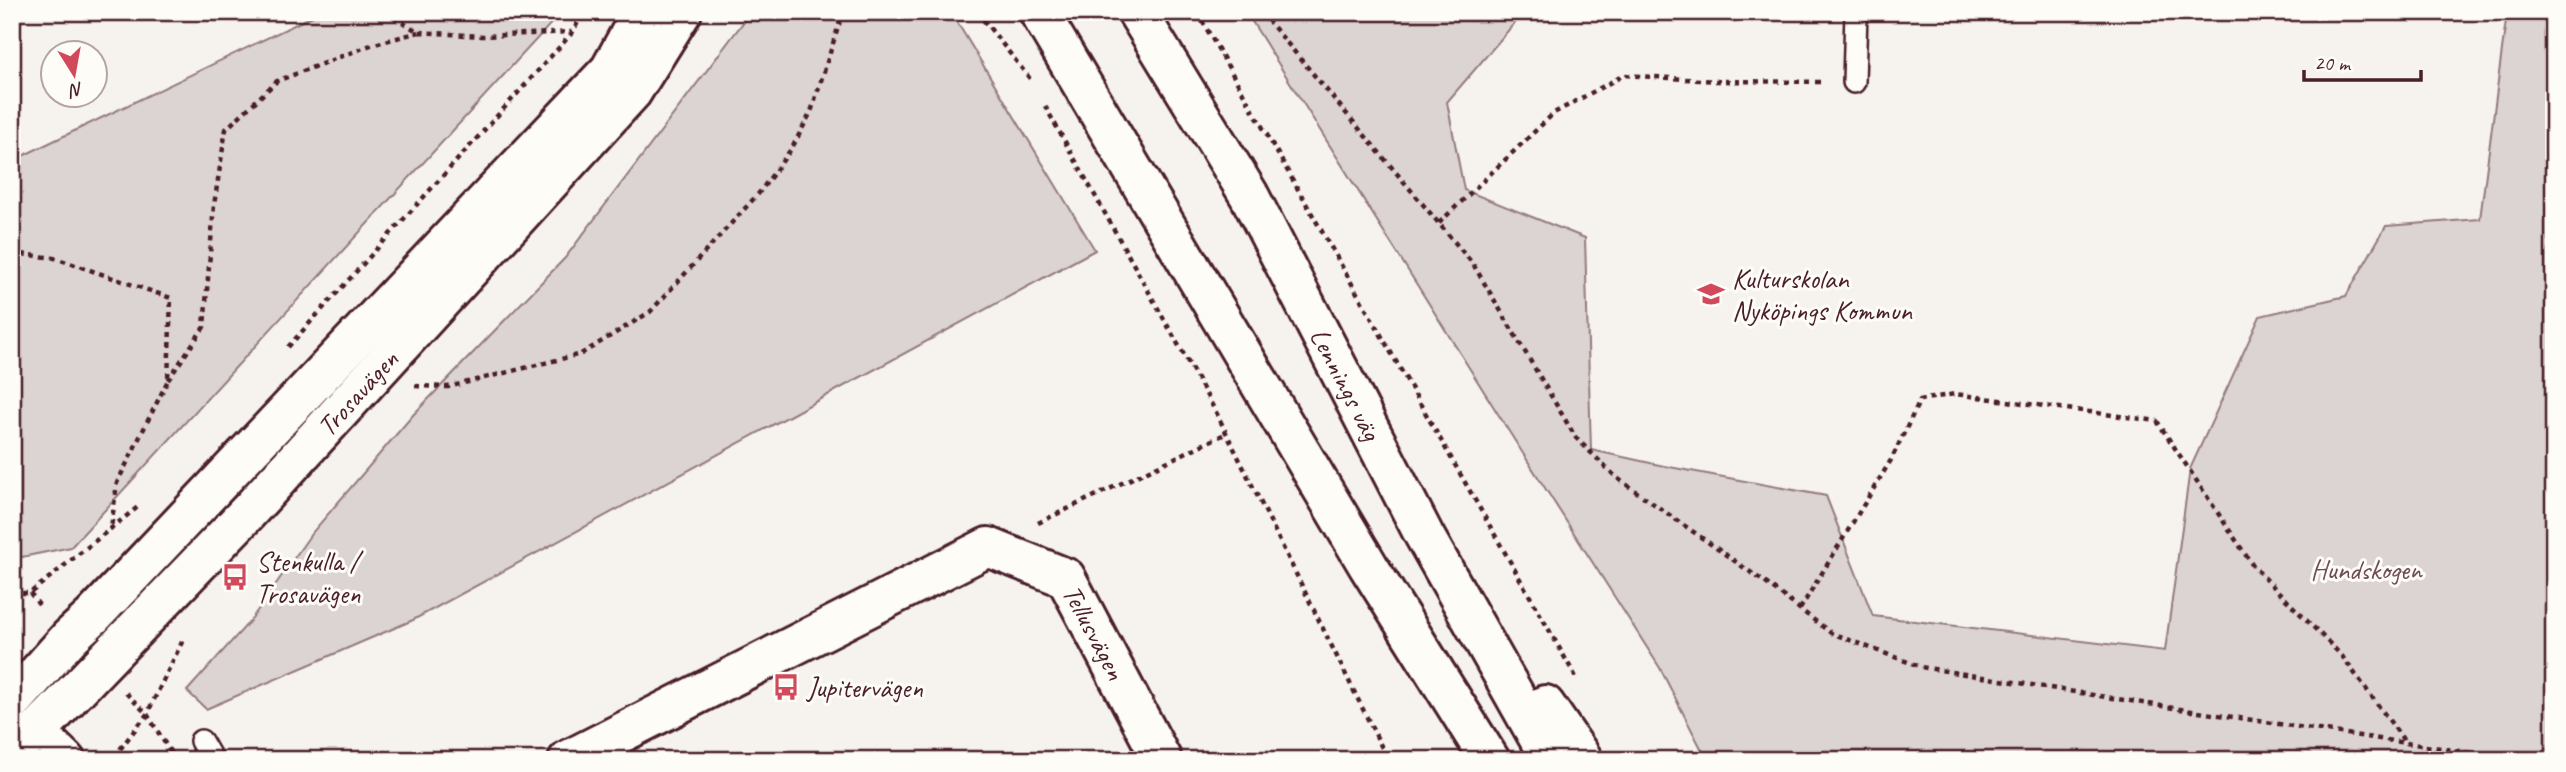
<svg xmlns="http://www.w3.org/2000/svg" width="2566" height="772" font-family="Caveat,sans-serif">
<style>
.green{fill:#dcd4d2;stroke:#937a7e;stroke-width:2}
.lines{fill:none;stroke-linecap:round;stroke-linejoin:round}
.lane-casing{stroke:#4a1f2b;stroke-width:26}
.street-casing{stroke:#4a1f2b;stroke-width:44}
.secondary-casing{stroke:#4a1f2b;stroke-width:44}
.path{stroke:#4a1f2b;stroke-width:4.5;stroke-dasharray:5 5;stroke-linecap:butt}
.lane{stroke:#fdfcf7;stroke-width:21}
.street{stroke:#fdfcf7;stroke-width:38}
.secondary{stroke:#fdfcf7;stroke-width:38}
.labels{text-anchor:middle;stroke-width:6;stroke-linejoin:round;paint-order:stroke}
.poi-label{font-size:28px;fill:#4a1f2b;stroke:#fdfcf7;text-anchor:start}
.street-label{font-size:28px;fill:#4a1f2b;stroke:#fdfcf7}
.park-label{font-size:28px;fill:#6e4c55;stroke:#fdfcf7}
</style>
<rect width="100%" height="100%" fill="#f6f3ef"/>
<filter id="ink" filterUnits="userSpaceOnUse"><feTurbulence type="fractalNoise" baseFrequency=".0143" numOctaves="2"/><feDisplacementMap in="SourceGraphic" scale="14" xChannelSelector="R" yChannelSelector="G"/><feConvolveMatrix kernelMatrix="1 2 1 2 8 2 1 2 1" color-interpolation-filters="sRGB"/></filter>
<g filter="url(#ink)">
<path class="green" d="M321 12H559L556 18 71 547 12 559V161Z
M751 12H951L1095 250 413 620 206 709 187 691 250 621 311 534 413 415 565 258Z
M1246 12H1524L1447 102 1464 190 1585 238 1591 450 1664 466 1826 496 1873 616 2165 651 2190 469 2260 316 2346 296 2386 226 2480 219 2507 12H2554V760H1707L1660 668 1515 441Z"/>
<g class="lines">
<defs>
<path id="lane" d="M1854 82 1856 12
M201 741 212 760"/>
<g id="street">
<path d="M37 733 65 760"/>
<path id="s1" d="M568 760 988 547 1066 578 1162 760"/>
</g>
<g id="secondary">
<path d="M1039 12 1369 567 1490 760"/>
<path id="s2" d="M1137 12 1249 195 1424 535 1551 760"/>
<path d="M12 702 70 637 93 616 610 70 642 12"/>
<path d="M1545 705 1583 760"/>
<path id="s3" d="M12 757 248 512 632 92 682 12"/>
</g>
</defs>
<use href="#lane" class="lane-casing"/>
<use href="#street" class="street-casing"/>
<use href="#secondary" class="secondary-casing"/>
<path class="path" d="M385 12 419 32 482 36 572 32
M977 12 1031 80
M1197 12 1577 679
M1261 12 1473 264 1576 438 1617 478 1763 581 1831 633 1921 667 2192 711 2460 751 2494 760
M1045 106 1217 414 1388 760
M1439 223 1554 113 1624 75 1716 81 1825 82
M12 253 55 258 171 298 168 380 117 483 111 528
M288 347 573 32 583 12
M168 380 204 327 214 205 226 129 277 81 371 45 419 32
M415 386 448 387 581 354 650 312 759 193 792 148 811 112 843 12
M1038 523 1227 433
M12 593H30L139 506
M30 593 42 609
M1800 609 1891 460 1920 400 1955 394 2157 421 2253 566 2342 656 2405 742
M126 693 147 714 171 753
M114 757 147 714 184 638"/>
<use href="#lane" class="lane"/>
<use href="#street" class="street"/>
<use href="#secondary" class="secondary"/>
</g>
</g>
<defs>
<symbol id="school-bare" viewBox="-9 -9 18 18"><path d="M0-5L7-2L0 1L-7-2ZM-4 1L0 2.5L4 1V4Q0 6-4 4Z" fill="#d1495b" stroke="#fdfcf7" stroke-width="2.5" paint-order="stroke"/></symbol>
<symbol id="bus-bare" viewBox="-9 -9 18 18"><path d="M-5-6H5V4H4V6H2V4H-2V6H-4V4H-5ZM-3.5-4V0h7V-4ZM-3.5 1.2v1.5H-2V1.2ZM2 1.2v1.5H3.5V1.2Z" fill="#d1495b" stroke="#fdfcf7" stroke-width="2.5" paint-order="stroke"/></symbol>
</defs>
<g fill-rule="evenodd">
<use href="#school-bare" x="1692" y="275" width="38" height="38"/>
<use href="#bus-bare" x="216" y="558" width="38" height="38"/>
<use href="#bus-bare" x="767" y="668" width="38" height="38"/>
</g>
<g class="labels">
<g class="poi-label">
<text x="1732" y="288">Kulturskolan<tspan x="1732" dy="32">Nyköpings Kommun</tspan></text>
<text x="256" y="571">Stenkulla /<tspan x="256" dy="32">Trosavägen</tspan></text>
<text x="807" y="697">Jupitervägen</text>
</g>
<g class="street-label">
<text dy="10" stroke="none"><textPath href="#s2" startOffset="427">Lennings väg</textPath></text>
<text dy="10" stroke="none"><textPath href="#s3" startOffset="502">Trosavägen</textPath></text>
<text dy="10" stroke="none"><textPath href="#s1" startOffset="616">Tellusvägen</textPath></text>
</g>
<g class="park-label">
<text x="2366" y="579">Hundskogen</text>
</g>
</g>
<rect width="2566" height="772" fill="none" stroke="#fdfcf7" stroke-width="42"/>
<rect x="21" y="21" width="2524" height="730" fill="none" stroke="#4a1f2b" stroke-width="2.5" filter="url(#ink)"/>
<g transform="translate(74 74) rotate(169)"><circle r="33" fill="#fdfcf7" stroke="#b5a4a5" stroke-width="2"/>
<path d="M0-5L12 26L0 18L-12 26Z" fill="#d1495b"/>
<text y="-10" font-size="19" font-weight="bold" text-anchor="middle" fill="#4a1f2b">N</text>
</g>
<path d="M2304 70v10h117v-10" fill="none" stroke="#4a1f2b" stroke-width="3.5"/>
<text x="2314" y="70" font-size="21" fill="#4a1f2b" stroke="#fdfcf7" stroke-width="5" paint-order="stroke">20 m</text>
</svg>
